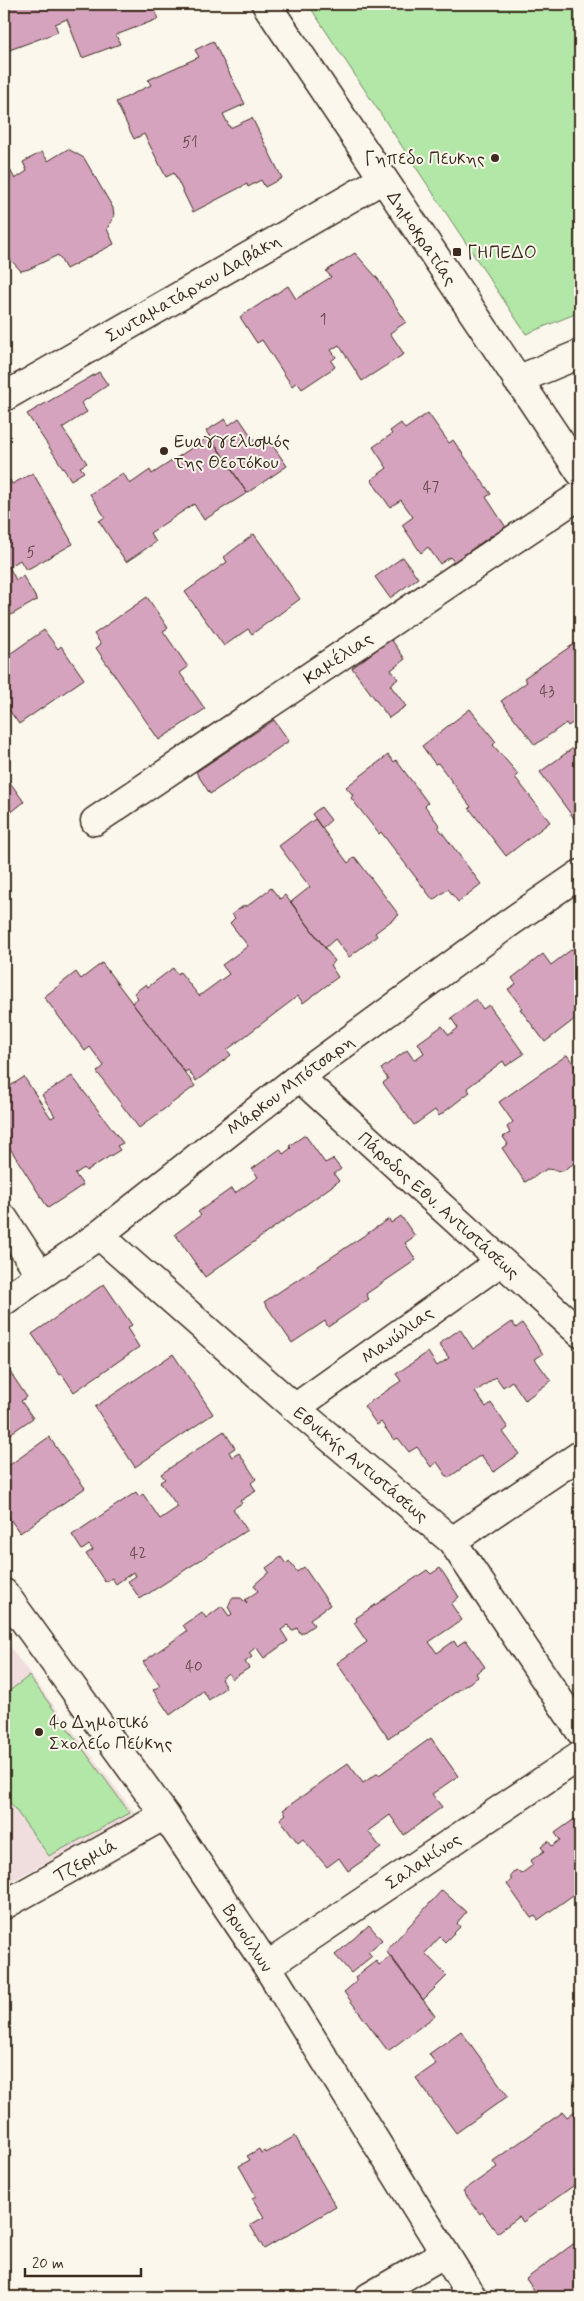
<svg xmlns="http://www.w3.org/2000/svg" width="584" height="2301" font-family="Mynerve,sans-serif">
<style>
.built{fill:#f0dede}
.grass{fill:#b2e7a8;stroke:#768863}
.building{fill:#d6a3bf;stroke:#3b2a1e}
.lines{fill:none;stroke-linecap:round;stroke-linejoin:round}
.minor-casing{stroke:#3b2a1e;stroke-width:31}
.tertiary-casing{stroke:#3b2a1e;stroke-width:31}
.minor{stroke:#fbf7ec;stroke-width:28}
.tertiary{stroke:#fbf7ec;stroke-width:28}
.poi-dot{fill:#3b2a1e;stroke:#fbf7ec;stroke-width:2}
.labels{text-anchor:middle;stroke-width:4;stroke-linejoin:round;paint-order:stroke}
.number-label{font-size:15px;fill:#624846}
.poi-label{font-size:18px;fill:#3b2a1e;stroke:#fbf7ec;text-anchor:start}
.street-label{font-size:18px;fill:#3b2a1e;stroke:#fbf7ec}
</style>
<rect width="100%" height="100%" fill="#fbf7ec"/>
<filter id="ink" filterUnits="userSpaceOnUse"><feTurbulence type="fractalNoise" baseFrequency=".02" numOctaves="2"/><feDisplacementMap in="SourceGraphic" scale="10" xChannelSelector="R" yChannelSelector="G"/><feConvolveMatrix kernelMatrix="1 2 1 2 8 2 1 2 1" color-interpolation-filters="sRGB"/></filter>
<g filter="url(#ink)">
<path class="built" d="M10 1647 136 1815 4 1885V1648Z"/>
<path class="grass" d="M308 4H580V312L526 334Z
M29 1676 130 1813 49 1856 4 1794V1695Z"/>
<path class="building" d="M4 4H152L158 19 116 35 120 44 82 58 67 19 55 24 58 32 4 52Z
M213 41 245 104 223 114 230 128 252 118 282 178 265 187 261 180 248 187 247 184 193 212 174 173 166 177 144 134 134 139 116 102 151 85 148 80 199 57 195 50Z
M68 149 84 158 113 208 114 216 107 229 114 244 66 269 58 255 29 269 21 271 10 259 4 263V159L15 179 27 171 23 162 42 152 48 161Z
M355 253 378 279 406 322 390 333 404 354 362 381 339 345 331 350 336 357 331 361 335 367 302 389 297 382 292 386 262 340 257 343 240 317 288 286 296 299 331 277 326 271Z
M99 372 108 385 81 403 87 412 62 428 87 463 80 467 84 472 71 480 27 414Z
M428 413 449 443 453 440 491 494 486 497 507 529 494 538 492 535 454 562 450 557 440 564 428 547 421 553 402 525 413 517 401 500 390 507 371 480 387 468 373 447 392 434 390 431 401 423 405 429Z
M239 418 256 443 266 436 287 466 247 493 206 431 225 419 229 425Z
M210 436 247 493 204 520 194 504 150 533 156 542 126 562 99 521 105 517 90 494 123 473 130 484 150 470 152 474Z
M33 473 73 544 26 570 20 560 9 567 16 580 23 576 37 600 4 619V483L10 480 12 484Z
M254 534 300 599 252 634 248 629 224 646 185 592 227 562 224 557Z
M403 557 418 578 390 598 375 577Z
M147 597 168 628 163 631 188 667 180 673 205 709 159 740 96 648 101 644 94 634Z
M44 630 58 649 61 646 84 679 19 724 9 710 4 714V658Z
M391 639 405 659 391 670 398 679 390 685 406 706 389 718 352 668Z
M580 640V718L568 726 566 723 535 745 501 701 527 682 524 678Z
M470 709 496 742 493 745 518 774 515 777 550 822 506 856 469 808 471 807 438 763 435 764 422 746Z
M274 720 289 741 210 794 196 772Z
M580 743V822L578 824 540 772Z
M388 755 394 762 396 760 428 803 425 806 439 825 438 827 481 884 458 902 448 889 433 900 381 832 379 834 351 798 353 795 346 787Z
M4 774 24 802 4 818Z
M321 807 331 820 322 828 312 814Z
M315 819 348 863 355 857 399 915 375 933 377 936 349 957 335 939 325 948 291 902 310 887 279 846Z
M271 888 280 899 285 895 335 961 330 965 338 977 303 1003 298 996 227 1050 231 1055 196 1081 188 1070 185 1072 132 1003 138 998 134 993 146 984 148 987 173 968 177 974 180 972 199 996 229 974 222 965 248 946 230 923 235 918 232 914 245 905 246 907Z
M580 943V1015L545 1042 520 1009 522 1008 508 989 516 984 512 978 543 954 551 965Z
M102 963 195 1086 139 1128 97 1072 104 1066 90 1047 85 1051 44 997 76 972 81 979Z
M476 999 483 1009 489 1005 524 1054 506 1066 503 1061 467 1088 470 1092 439 1116 435 1110 414 1125 383 1083 388 1079 381 1069 407 1050 414 1060 424 1053 418 1043 442 1026 449 1035 458 1028 451 1018Z
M567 1055 577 1069 580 1067V1159L563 1171 547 1169 525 1182 502 1148 508 1144 503 1137 510 1133 507 1127 513 1122 499 1102Z
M72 1076 123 1143 117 1146 120 1150 86 1171 84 1168 75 1174 83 1185 48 1208 4 1139V1090L24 1077 51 1118 55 1116 42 1095Z
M305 1135 325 1163 333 1159 341 1169 334 1174 339 1181 205 1277 175 1234 201 1215 198 1212 232 1188 235 1193 258 1177 252 1169 280 1149 283 1154 291 1148 289 1146Z
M401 1216 415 1236 405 1243 416 1260 366 1294 369 1299 328 1327 325 1321 292 1343 264 1302 389 1219 391 1223Z
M104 1284 132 1325 127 1328 139 1347 74 1392 62 1374 60 1375 32 1334Z
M512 1322 516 1328 522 1323 543 1354 535 1359 551 1381 525 1400 512 1381 503 1387 496 1377 475 1392 486 1407 491 1403 508 1428 503 1432 519 1454 494 1472 481 1455 448 1478 437 1462 431 1467 417 1447 409 1452 398 1438 394 1440 381 1422 377 1425 364 1406 401 1381 396 1374 428 1352 437 1366 449 1358 439 1344 460 1329 473 1349Z
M173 1354 213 1414 135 1467 95 1407Z
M4 1363 27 1397 21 1401 33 1418 4 1438Z
M224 1431 235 1448 229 1452 232 1457 239 1453 256 1479 251 1483 256 1491 240 1501 242 1503 233 1509 247 1530 140 1599 128 1581 136 1576 133 1572 116 1584 112 1578 105 1582 86 1554 93 1550 89 1545 82 1550 72 1535 136 1492 139 1497 143 1494 160 1519 178 1507 160 1482 165 1479 161 1474Z
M49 1437 85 1488 20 1533 4 1511V1469Z
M281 1557 286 1564 289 1561 297 1572 304 1567 330 1605 310 1619 314 1625 301 1634 297 1628 292 1631 288 1625 281 1630 288 1641 264 1658 256 1647 249 1653 252 1657 245 1662 249 1668 232 1679 228 1673 221 1679 226 1687 209 1700 203 1691 170 1715 153 1690 160 1686 143 1662 187 1631 183 1625 202 1612 206 1618 222 1606 229 1616 232 1614 228 1607 232 1598H241L247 1604 245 1600 258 1591 254 1585 269 1572 266 1568Z
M440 1568 459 1597 451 1604 462 1620 429 1642 437 1653 454 1641 457 1646 466 1640 485 1667 476 1673 478 1677 388 1738 337 1663 367 1642 354 1623 357 1621 356 1618 427 1570 431 1574Z
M431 1738 458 1776 432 1794 442 1807 404 1835 390 1815 368 1831 381 1848 348 1871 339 1858 327 1867 303 1839 298 1843 280 1819 286 1814 283 1810 348 1763 363 1783 378 1773 379 1775Z
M580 1815V1890L538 1920 535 1916 531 1918 507 1884 511 1881V1875L516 1870 521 1874 533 1865 530 1861 544 1851 541 1847 548 1841 552 1846 560 1840 555 1833Z
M442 1890 466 1912 457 1923 460 1927 445 1942 440 1937 425 1953 447 1976 423 2000 386 1951Z
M369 1925 382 1940 368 1952 372 1956 351 1973 335 1955Z
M391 1956 435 2016 388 2051 344 1992 357 1981 355 1977 376 1961 379 1965Z
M461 2031 508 2096 456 2133 416 2078 436 2064 429 2054Z
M580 2107V2181L523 2222 519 2217 497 2233 482 2212 480 2214 463 2191 497 2167 493 2161 563 2112 567 2117Z
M295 2136 336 2207 264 2249 250 2225 264 2217 252 2198 256 2196 239 2166 250 2160 247 2156 259 2149 261 2153 265 2151 266 2153Z
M580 2239V2297H539L526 2279Z"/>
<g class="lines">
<defs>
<path id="minor" d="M517 380 580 354
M4 397 383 179
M95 821 580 495
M299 1077 580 1333
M4 1219 40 1274
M99 1235 295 1408 452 1541 580 1731
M4 1301 99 1235 299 1077 509 923 580 874
M295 1408 500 1262
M452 1541 580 1455
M4 1593 165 1815 267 1966 472 2297
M4 1905 165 1815
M267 1966 580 1756
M369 2297 445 2253"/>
<path id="tertiary" d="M266 4 580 472"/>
</defs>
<use href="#minor" class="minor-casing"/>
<use href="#tertiary" class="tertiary-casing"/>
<use href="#minor" class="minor"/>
<use href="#tertiary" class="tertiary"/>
</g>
</g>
<g class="poi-dot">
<circle cx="495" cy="158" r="5"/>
<rect x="452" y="247" width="10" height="10" rx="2.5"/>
<circle cx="164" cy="451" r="5"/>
<circle cx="39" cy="1732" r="5"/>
</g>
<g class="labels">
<g class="number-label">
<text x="190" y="147">51</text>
<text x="323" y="324">1</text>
<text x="431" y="492">47</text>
<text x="31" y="557">5</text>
<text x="547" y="696">43</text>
<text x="138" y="1558">42</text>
<text x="194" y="1671">40</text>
</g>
<g class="poi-label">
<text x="485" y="164" text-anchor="end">Γηπεδο Πευκης</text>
<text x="467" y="258">ΓΗΠΕΔΟ</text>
<text x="174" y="447">Ευαγγελισμός<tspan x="174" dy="21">της Θεοτόκου</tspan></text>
<text x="49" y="1728">4o Δημοτικό<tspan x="49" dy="21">Σχολείο Πεύκης</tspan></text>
</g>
<g class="street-label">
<text transform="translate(422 238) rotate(56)" y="6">Δημοκρατίας</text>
<text transform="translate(193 288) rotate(-30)" y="6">Συνταματάρχου Δαβάκη</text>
<text transform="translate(338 658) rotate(-34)" y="6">Καμέλιας</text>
<text transform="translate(290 1085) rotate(-37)" y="6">Μάρκου Μπότσαρη</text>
<text transform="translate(439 1205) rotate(42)" y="6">Πάροδος Εθν. Αντιστάσεως</text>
<text transform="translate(397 1335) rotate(-36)" y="6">Μανώλιας</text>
<text transform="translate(361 1464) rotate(40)" y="6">Εθνικής Αντιστάσεως</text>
<text transform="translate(85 1860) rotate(-29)" y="6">Τζερμιά</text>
<text transform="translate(423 1861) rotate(-34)" y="6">Σαλαμίνος</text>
<text transform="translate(248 1938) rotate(57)" y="6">Βρυούλων</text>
</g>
</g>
<rect width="584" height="2301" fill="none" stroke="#fbf7ec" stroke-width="20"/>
<rect x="10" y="10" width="564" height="2281" fill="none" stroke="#3b2a1e" stroke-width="2" filter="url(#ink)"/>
<path d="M25 2268v8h116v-8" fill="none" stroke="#3b2a1e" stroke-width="2.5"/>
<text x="32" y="2268" font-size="15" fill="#3b2a1e" stroke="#fbf7ec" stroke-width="4" paint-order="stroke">20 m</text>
</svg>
